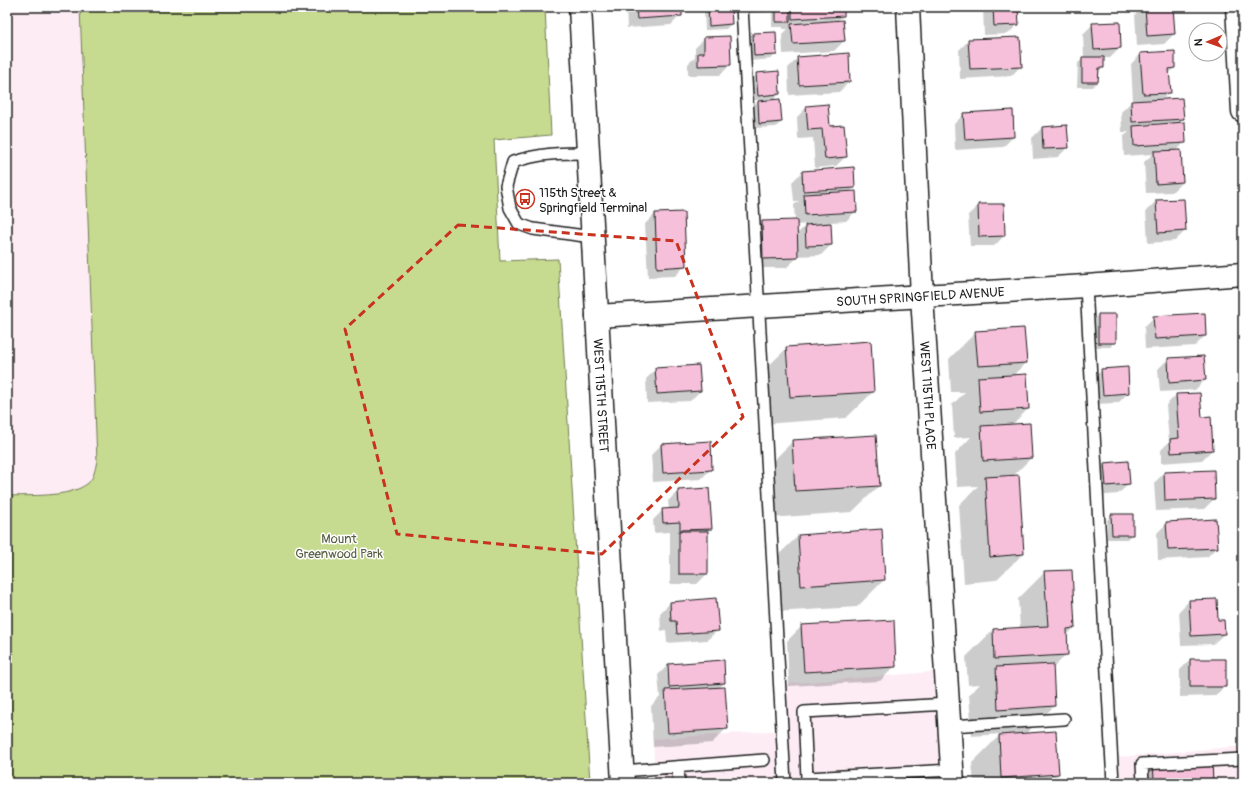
<svg xmlns="http://www.w3.org/2000/svg" width="1250" height="790" font-family="Pangolin,sans-serif">
<style>
.built{fill:#fdecf4}
.green{fill:#c7db90;stroke:#727c56}
.shadow{fill:#0003;fill-rule:evenodd}
.building{fill:#f7c0da;stroke:#1c1c1c}
.lines{fill:none;stroke-linecap:round;stroke-linejoin:round}
.service-casing{stroke:#1c1c1c;stroke-width:14}
.minor-casing{stroke:#1c1c1c;stroke-width:25}
.tertiary-casing{stroke:#1c1c1c;stroke-width:25}
.service{stroke:#fff;stroke-width:11}
.minor{stroke:#fff;stroke-width:22}
.tertiary{stroke:#fff;stroke-width:22}
.marked{fill:none;stroke:#c8321e;stroke-width:3;stroke-dasharray:8 5;stroke-linejoin:round}
.labels{text-anchor:middle;stroke-width:3;stroke-linejoin:round;paint-order:stroke}
.poi-label{font-size:13px;fill:#1c1c1c;stroke:#fff;text-anchor:start}
.street-label{font-size:13px;fill:#1c1c1c;stroke:#fff}
.park-label{font-size:13px;fill:#585f45;stroke:#fff}
</style>
<rect width="100%" height="100%" fill="#fff"/>
<filter id="ink" filterUnits="userSpaceOnUse"><feTurbulence type="fractalNoise" baseFrequency=".025" numOctaves="2"/><feDisplacementMap in="SourceGraphic" scale="8" xChannelSelector="R" yChannelSelector="G"/><feConvolveMatrix kernelMatrix="1 2 1 2 8 2 1 2 1" color-interpolation-filters="sRGB"/></filter>
<g filter="url(#ink)">
<path class="built" d="M7 7H80L97 461 116 783H7Z
M944 671 950 783H655L653 739 787 730 783 684Z
M1243 746V783H1031L1108 779 1107 758Z"/>
<path class="green" d="M80 7H545L551 135 494 140 500 261 558 259 590 783H7V496C30 495 68 498 87 484 94 479 95 469 97 461Z"/>
<path class="shadow" d="M626 7H681V15L671 25 627 28Z
M705 7H730L731 24 726 29 705 30 704 9Z
M748 7H843V16L837 21 844 41 834 51 783 54 782 35 788 29H783V27H772V9L769 12 748 13Z
M983 7H1017L1018 24 1008 34 984 35Z
M1143 7H1172L1174 34 1164 44 1137 46 1135 15Z
M1093 24 1120 48 1110 58H1103V67L1098 72 1097 82 1092 87H1077L1078 63 1084 58 1083 34Z
M754 34 776 54 771 59 750 61 749 39Z
M705 38 730 65 720 75H688V64L695 57V48Z
M969 40 1021 66 1011 76 960 79 959 50Z
M1141 54 1174 68 1168 74 1170 92 1161 100 1183 119 1178 123 1185 142 1176 151 1182 182 1172 192 1146 193 1144 162 1153 154 1124 156 1123 137 1129 132H1122L1121 112 1131 102H1133L1131 64Z
M798 58 849 82 839 92 789 95 788 68Z
M757 74 779 94 773 101 781 122 776 127 755 128 753 106 760 100H753L752 79Z
M807 107 829 127 846 156 836 166 815 168 813 138 798 139 797 117Z
M964 114 1013 137 1003 147 955 150 954 124Z
M1042 128 1068 147 1058 157 1033 159 1032 138Z
M802 172 854 188 850 192 856 211 846 221 830 222 831 245 821 255 796 256 797 258 786 268H753V232L763 222 795 221 794 205 799 201H794L792 182ZM807 224 796 235V225Z
M1156 201 1185 231 1175 241 1148 243 1146 211Z
M979 205 1004 236 994 246H970L968 215Z
M655 214 685 266 675 276 648 277 645 224Z
M1098 315 1115 342 1111 347H1094L1093 320Z
M1154 317 1205 336 1195 346 1145 349 1144 327Z
M976 332 1026 363 1013 376 1028 409 1012 425 1031 458 1012 477 1023 554 996 580 964 583 959 505 978 486 957 487 955 454 971 437 954 438 952 405 965 392H951L949 359Z
M787 348 873 392 846 418 763 424 760 374Z
M1168 359 1205 380 1195 390 1160 392 1158 369Z
M656 369 700 391 690 401 647 403 646 379Z
M1102 370 1128 393 1118 403 1093 404 1092 380Z
M1176 395 1201 418 1212 450 1202 460 1161 463V450L1169 442 1166 405Z
M793 441 879 486 852 512 769 518 766 468Z
M661 445 711 469 701 479 653 482 651 455Z
M1105 464 1129 484 1118 494 1096 496 1095 474Z
M1164 473 1214 499 1204 509 1156 511 1154 483Z
M678 491 711 528 707 532V574L697 584H670V532L654 533 653 520 663 510H669L668 501Z
M1112 515 1132 534 1127 539H1107V520Z
M1167 523 1217 547 1207 557 1158 560 1157 533Z
M881 530 884 580 857 607 774 612 771 562 798 536Z
M1045 572 1074 628 1066 636 1067 654 1052 669 1054 706 1026 734 1058 774 1049 783H974L972 763 1001 734 972 736 969 695 980 684 968 685 966 657 993 630 1020 628 1018 599Z
M1189 601 1217 621 1224 634 1213 644 1181 645 1179 611Z
M670 603 718 630 707 640 667 643 666 630 661 631 660 613Z
M802 626 895 666 880 681 789 686 787 641Z
M1190 660 1225 686 1215 696 1180 697V670Z
M668 665 724 683 719 688 727 728 712 743 653 747 651 706 660 697 658 675Z
M1154 764 1212 783H1139V779Z"/>
<path class="building" d="M636 7H682V16L637 19Z
M708 7H731L732 24 709 26Z
M776 7H790V22H776Z
M792 7H844V16L792 19Z
M993 7H1018L1019 25 994 26Z
M1145 7H1173L1175 34 1147 36Z
M843 20 845 41 793 44 791 24Z
M1120 22 1121 48 1094 50 1092 23Z
M776 32 777 55 754 56 753 33Z
M730 36 731 65 698 66V53H704V37Z
M1020 37 1022 67 970 69 968 39Z
M1175 51V68L1169 69 1171 93 1143 94 1140 53Z
M849 53 850 82 799 85 797 57Z
M1082 57H1104V68H1099L1098 82H1082Z
M779 71 780 94 758 96 756 73Z
M1182 98 1184 119 1132 122 1131 101Z
M780 99 782 122 759 124 758 101Z
M828 104 830 126 844 125 847 157 825 159 822 129 808 130 806 106Z
M1013 110 1014 137 965 140 963 113Z
M1185 122 1186 143 1134 146 1133 126Z
M1067 125 1069 148 1043 149 1042 127Z
M1181 150 1183 182 1156 184 1154 151Z
M854 167 855 188 803 191 802 171Z
M856 191 857 212 805 215 804 194Z
M1184 199 1186 231 1158 233 1156 200Z
M978 204H1004L1005 236 979 237Z
M684 212 686 266 657 268 655 213Z
M797 220 798 258 763 259 762 221Z
M831 223 832 245 806 246 805 225Z
M1205 313 1206 336 1155 339 1153 316Z
M1098 314H1116V343H1098Z
M1024 328 1027 363 978 366 975 331Z
M871 341 874 392 790 397 786 347Z
M1204 356 1206 380 1169 383 1168 358Z
M699 365 701 391 657 394 655 368Z
M1128 367 1129 393 1103 395 1101 369Z
M1027 374 1029 409 980 412 978 377Z
M1200 393 1202 417 1211 416 1213 450 1171 453 1170 439 1179 438 1176 394Z
M1030 423 1032 458 983 461 981 426Z
M876 435 880 486 795 491 792 440Z
M711 441 712 470 663 473 661 444Z
M1128 461 1130 484 1106 486 1104 463Z
M1214 470 1215 499 1165 501 1164 472Z
M1019 475 1024 554 990 557 985 477Z
M709 488 712 529 680 530V522L663 523 662 509 679 508 678 490Z
M1111 514H1133V535H1112Z
M1216 519 1218 548 1168 550 1166 522Z
M882 529 885 580 801 586 798 535Z
M679 531H708V574H679Z
M1072 570 1075 628 1067 629 1068 655 994 659 993 629 1048 626 1044 571Z
M716 598 719 631 677 634 676 621H671L670 602Z
M1217 599 1218 620H1224L1225 634 1191 636 1189 600Z
M894 620 896 667 804 672 801 625Z
M1190 659H1226V687H1190Z
M724 660 725 683 669 687 668 664Z
M1053 664 1055 706 998 710 996 667Z
M725 687 728 729 668 733 665 690Z
M1056 731 1059 774 1001 778 999 735Z
M1212 760 1213 783H1164V778L1154 779 1153 763Z"/>
<g class="lines">
<defs>
<path id="service" d="M742 7 785 783
M588 153C560 153 541 153 513 162L506 186 510 208 519 224 533 229 592 237
M1086 286 1113 783
M949 704 804 712 807 778 952 770
M950 726 1064 719
M678 767 679 783
M622 771 764 760
M1143 783 1142 764 1243 759"/>
<g id="minor">
<path id="s1" d="M908 7 922 296 953 783"/>
<path d="M1237 7 1243 111"/>
<path id="s2" d="M597 316 1086 286 1243 274"/>
</g>
<g id="tertiary">
<path id="s3" d="M580 7 623 783"/>
</g>
</defs>
<use href="#service" class="service-casing"/>
<use href="#minor" class="minor-casing"/>
<use href="#tertiary" class="tertiary-casing"/>
<use href="#service" class="service"/>
<use href="#minor" class="minor"/>
<use href="#tertiary" class="tertiary"/>
</g>
</g>
<path class="marked" d="M458 225 676 241 743 417 602 554 397 534 345 329Z"/>
<defs>
<symbol id="bus-ring" viewBox="-11 -11 22 22"><circle r="9.5" fill="#fff" stroke="#c8321e" stroke-width="1.5"/><path d="M-5-6H5V4H4V6H2V4H-2V6H-4V4H-5ZM-3.5-4V0h7V-4ZM-3.5 1.2v1.5H-2V1.2ZM2 1.2v1.5H3.5V1.2Z" fill="#c8321e"/></symbol>
</defs>
<g fill-rule="evenodd">
<use href="#bus-ring" x="514" y="188" width="22" height="22"/>
</g>
<g class="labels">
<g class="poi-label">
<text x="539" y="197">115th Street &amp;<tspan x="539" dy="15">Springfield Terminal</tspan></text>
</g>
<g class="street-label">
<text dy="5" stroke="none"><textPath href="#s2" startOffset="324">SOUTH SPRINGFIELD AVENUE</textPath></text>
<text dy="5" stroke="none"><textPath href="#s3" startOffset="389">WEST 115TH STREET</textPath></text>
<text dy="5" stroke="none"><textPath href="#s1" startOffset="389">WEST 115TH PLACE</textPath></text>
</g>
<g class="park-label">
<text x="339" y="543">Mount<tspan x="339" dy="15">Greenwood Park</tspan></text>
</g>
</g>
<rect width="1250" height="790" fill="none" stroke="#fff" stroke-width="24"/>
<rect x="12" y="12" width="1226" height="766" fill="none" stroke="#1c1c1c" stroke-width="1.5" filter="url(#ink)"/>
<g transform="translate(1208 42) rotate(268)"><circle r="19" fill="#ffffff" stroke="#a4a4a4"/>
<path d="M0-3L7 15L0 10L-7 15Z" fill="#c8321e"/>
<text y="-6" font-size="11" font-weight="bold" text-anchor="middle" fill="#1c1c1c">N</text>
</g>
</svg>
